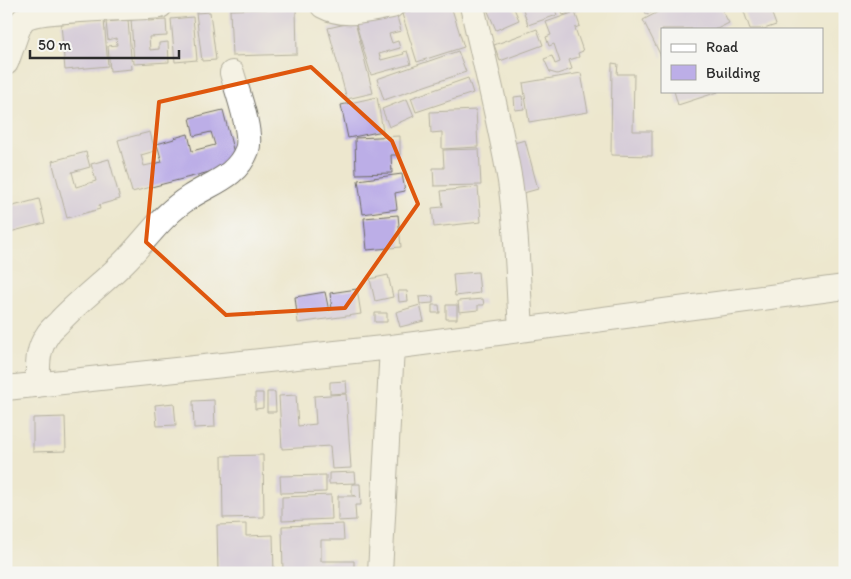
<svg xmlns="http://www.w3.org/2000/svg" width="851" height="579" font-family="Itim,sans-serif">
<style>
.building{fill:#bcaee7}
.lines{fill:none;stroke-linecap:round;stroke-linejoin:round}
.minor-casing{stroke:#6f6d64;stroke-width:26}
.minor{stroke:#fff;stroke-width:24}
.marked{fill:none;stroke:#df570e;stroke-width:4;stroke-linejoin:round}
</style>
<rect width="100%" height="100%" fill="#f6f6f2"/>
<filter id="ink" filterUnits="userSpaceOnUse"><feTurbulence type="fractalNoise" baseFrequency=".02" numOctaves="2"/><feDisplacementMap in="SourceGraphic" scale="10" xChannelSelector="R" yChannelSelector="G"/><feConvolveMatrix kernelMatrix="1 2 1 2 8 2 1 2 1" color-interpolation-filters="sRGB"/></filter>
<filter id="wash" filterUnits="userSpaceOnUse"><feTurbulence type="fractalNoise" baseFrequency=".0096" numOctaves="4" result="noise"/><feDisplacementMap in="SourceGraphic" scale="20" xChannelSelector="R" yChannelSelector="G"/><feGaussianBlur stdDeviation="1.12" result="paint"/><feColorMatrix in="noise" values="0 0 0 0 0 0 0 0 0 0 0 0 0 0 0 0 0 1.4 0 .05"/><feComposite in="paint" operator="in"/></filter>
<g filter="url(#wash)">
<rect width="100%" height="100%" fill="#ede7ce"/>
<g id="blocks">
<path class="building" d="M426 6H451L464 47 417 62 402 14Z
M494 6H513L519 20 496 30 487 9Z
M522 6H554L557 15 528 25Z
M560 6H584V8L563 15Z
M646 6H663L647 15 643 8Z
M669 6H720L729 23 717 29H662V58L643 20Z
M742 6H769L776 25 764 29H750Z
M296 8 297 54 232 56 230 10Z
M210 12 216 60 202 61 196 13Z
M575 12 580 26 575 28 583 51 578 53 579 57 569 60 572 69 557 74 550 72 544 59 552 56 555 64 560 62 554 44 549 46 546 37 551 35 546 22Z
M396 13 401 31 389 34 392 43 398 41 400 48 379 54 381 60 404 54 403 52 407 51 411 64 371 75 356 24Z
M193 17 197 60 175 62 171 19Z
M148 18V21L166 20 167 36 149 37 150 50 159 49V43L168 42 169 62 134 64 131 19Z
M104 20 108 66 65 70 61 24Z
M128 20 132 69 110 71 108 46 117 45 116 38 108 40 106 22Z
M355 22 373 93 347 99 328 28Z
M537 29 543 45 500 61 494 45Z
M458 51 466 72 384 100 377 79Z
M612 63 618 64 617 74H634L633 131H652V156L611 155Z
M581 73 588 112 529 122 523 83Z
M468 78 473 93 416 112 411 98Z
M674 91H718V92L678 105Z
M522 96 524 109 515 110 514 97Z
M377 97 383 131 348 138 341 105Z
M407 99 414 116 389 127 382 109Z
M223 110 236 161 220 165 221 169 132 192 118 140 150 132 155 151 141 155 144 166 162 162 157 144 174 139V138L188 134 192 151 215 145 211 132 194 136 190 118Z
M476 110 478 147 442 149V132L431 133 430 112Z
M400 136V155H391L392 173 356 174 355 138Z
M525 140 538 189 520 194 507 145Z
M479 149 481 185 434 186 433 168H444L443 150Z
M86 152 90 167 72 172 76 187 96 181 91 164 109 159 120 199 99 205 100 209 67 218 52 161Z
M402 174 405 191 395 193 397 209 363 214 358 180Z
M478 187 481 222 434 227 432 208 443 207 441 191Z
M39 199 45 223 6 233V208Z
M398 215 401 247 367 250 364 218Z
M478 272 480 293 455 296 453 274Z
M388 275 393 297 375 301 370 279Z
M357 289 361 314 298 323 295 297 325 292 329 311 332 310 330 293Z
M398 291H407L408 301 399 302Z
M433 296V303L420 304 419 297Z
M483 299 484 305H478V310L459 312 458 301Z
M420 305 424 321 400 327 396 312Z
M432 305H439L440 313H432Z
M446 305H457V319H446Z
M375 313H387V322H375Z
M346 381 347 393 330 394V382Z
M267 392H275L276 412H267Z
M255 393H263V408L255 409Z
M346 394 351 468 332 469 330 446 282 449 279 396 296 395 298 426 316 424 314 396Z
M214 400 215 427 194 428 193 401Z
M174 403 176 425 157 426 155 405Z
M65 417 66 451 33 452V418Z
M263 455 264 517 223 518 222 456Z
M355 472 356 483 329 484V473Z
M326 475V492L281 493 280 476Z
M352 484H360L361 505H355L356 520 338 521V496H356L352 495Z
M331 495 332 519 282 521V497Z
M246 524V536L273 535 274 573H218L217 525Z
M343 524 344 540H321V561H354V573H283L282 526Z"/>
</g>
</g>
<g filter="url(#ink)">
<use href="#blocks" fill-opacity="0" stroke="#6f6d64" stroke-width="1"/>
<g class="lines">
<defs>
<path id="minor" d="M323 6C345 18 368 10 392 6
M472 6C485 64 500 123 510 181 517 230 518 281 521 330
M6 63C10 54 18 25 23 20 35 8 137 9 160 6
M38 385C38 366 36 351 48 334 51 329 57 325 61 320 82 298 107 280 128 258 148 237 164 213 190 197 211 183 237 177 247 150 253 134 237 91 232 73
M6 388 392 347 845 287
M380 573 392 347"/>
</defs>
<use href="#minor" class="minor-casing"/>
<use href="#minor" class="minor"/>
</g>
</g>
<path d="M0 0H851V579H0ZM311 67 392 141 418 204 345 308 226 315 146 242 159 102Z" fill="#ede7ce" fill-opacity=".55" fill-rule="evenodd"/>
<path class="marked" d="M311 67 392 141 418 204 345 308 226 315 146 242 159 102Z"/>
<rect width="851" height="579" fill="none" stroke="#f6f6f2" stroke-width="25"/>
<rect x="661" y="28" width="162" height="65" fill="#f6f6f2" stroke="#a5a5a2"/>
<rect x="671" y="44" width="25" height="8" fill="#ffffff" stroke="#a5a5a2"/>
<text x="706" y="52" font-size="15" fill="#2b2b2b">Road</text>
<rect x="671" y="65" width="25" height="15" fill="#bcaee7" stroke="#a5a5a2"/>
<text x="706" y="78" font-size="15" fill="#2b2b2b">Building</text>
<path d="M30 50v8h149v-8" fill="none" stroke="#2b2b2b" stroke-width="2.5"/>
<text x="38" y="50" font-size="15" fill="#2b2b2b" stroke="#f6f6f2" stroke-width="4" paint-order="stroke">50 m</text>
</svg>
